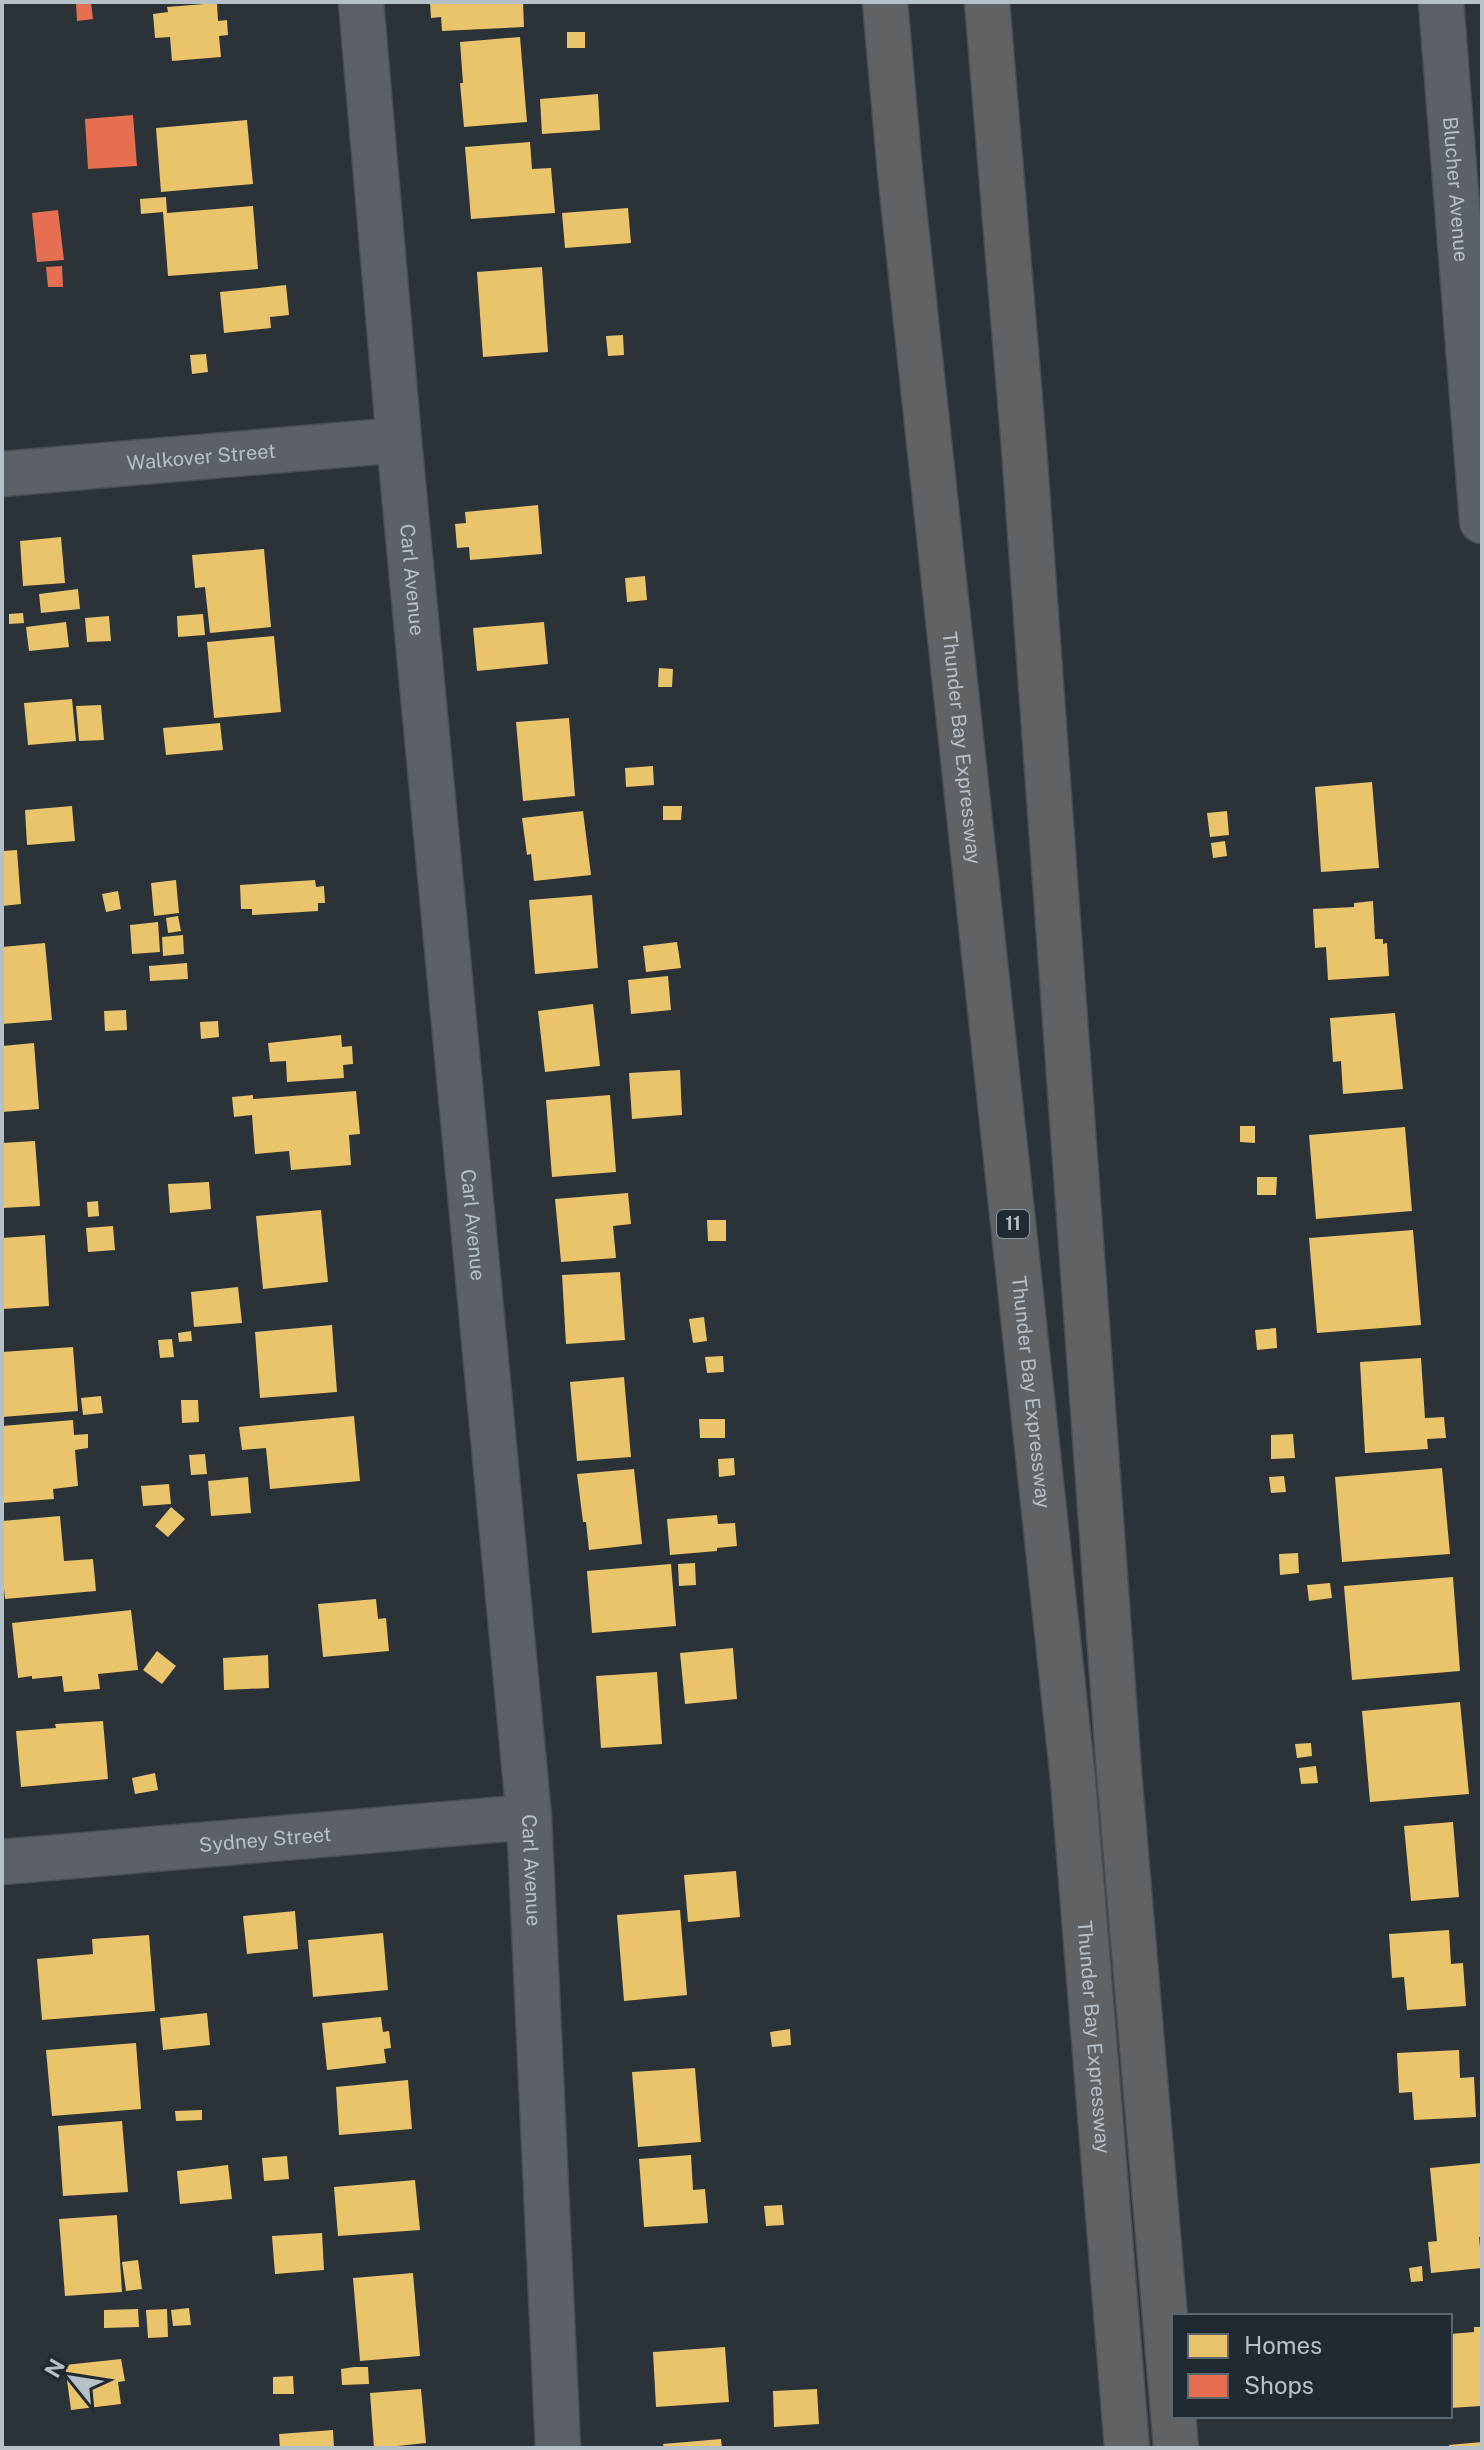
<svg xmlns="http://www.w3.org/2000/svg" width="1484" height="2450" font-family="'Public Sans',sans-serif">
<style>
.homes{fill:#e9c46a}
.shops{fill:#e76f51}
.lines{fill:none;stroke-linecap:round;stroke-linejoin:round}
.street-casing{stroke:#494e53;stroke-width:47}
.highway-casing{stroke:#484e53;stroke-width:47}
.street{stroke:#5b6166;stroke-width:44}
.highway{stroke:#606366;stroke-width:44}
.labels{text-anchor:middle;stroke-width:8;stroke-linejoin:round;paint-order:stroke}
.shield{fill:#1f2a32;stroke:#89939b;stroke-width:2}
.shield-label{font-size:18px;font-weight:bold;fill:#b6c0c8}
.street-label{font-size:20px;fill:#b6c0c8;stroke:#1f2a32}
</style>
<rect width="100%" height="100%" fill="#2b3238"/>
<path class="homes" d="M430 2H523L524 27 442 31 441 17 431 18Z
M217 3 218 21 227 20 228 35 219 36 221 57 172 61 170 37 155 38 153 14 168 12 167 7Z
M567 32H585V48H567Z
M520 37 527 122 464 127 460 83H463L460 42Z
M598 94 600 130 542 134 540 99Z
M247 120 253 184 161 192 156 128Z
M530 142 532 169 551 168 555 213 471 219 465 147Z
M166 197 167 213 253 206 258 269 168 276 163 212 141 214 140 199Z
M628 208 631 243 565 248 562 213Z
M542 267 548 352 483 357 477 272Z
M286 285 289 315 270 317 271 328 224 333 220 292Z
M623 335 624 355 608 356 606 336Z
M206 354 208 372 192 374 190 355Z
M538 505 542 554 470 560 469 547 457 548 455 524 466 523 465 512Z
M61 537 65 583 23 586 20 541Z
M264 549 271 627 210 633 205 587 195 588 192 555Z
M645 576 647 600 627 602 625 578Z
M78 589 80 609 41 613 39 594Z
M23 613 24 623 9 624V614Z
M203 614 205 635 178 637 177 616Z
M109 616 111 641 87 642 85 618Z
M66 622 69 647 29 651 26 627Z
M544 622 548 664 477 671 473 628Z
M274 636 281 712 214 718 207 642Z
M659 668 673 669 672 687H658Z
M72 699 76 741 28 745 24 703Z
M101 705 104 740 79 741 76 706Z
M569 718 575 796 523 801 516 722Z
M220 723 223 750 166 755 163 728Z
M653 766 654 785 626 787 625 768Z
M1372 782 1379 868 1321 872 1315 787Z
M72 806 75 841 27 845 25 810Z
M663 806H682L681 820H663Z
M583 811 591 875 534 881 531 854 527 855 522 818Z
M1227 811 1229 835 1210 837 1207 813Z
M1225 841 1227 856 1213 858 1211 843Z
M17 850 21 904 2 906V851Z
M176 880 179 913 154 916 151 883Z
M315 880 316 887 324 886 325 903H318V911L252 915V909H241L240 885Z
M118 891 121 909 106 912 102 894Z
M592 895 598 968 535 974 529 900Z
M1373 901 1375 939H1383V944L1387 943 1389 976 1328 980 1326 947 1315 948 1313 909 1354 907V903Z
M178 916 181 931 168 933 166 918Z
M158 922 160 952 132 954 130 925Z
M183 935 184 954 163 956 162 937Z
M677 942 681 968 646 972 643 946Z
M45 943 52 1020 2 1024V947Z
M187 963 188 979 150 981 149 966Z
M668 976 671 1010 631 1014 628 980Z
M593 1004 600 1066 545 1072 538 1011Z
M126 1010 127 1030 105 1031 104 1011Z
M1395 1013 1403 1089 1343 1094 1341 1061 1333 1062 1330 1018Z
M218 1021 219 1037 201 1039 200 1022Z
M341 1035 342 1047 352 1046 353 1064 343 1065 344 1078 287 1082 286 1061 270 1062 268 1043Z
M34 1043 39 1109 2 1112V1046Z
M680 1070 682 1115 632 1119 629 1073Z
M356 1091 360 1134 349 1135 351 1165 291 1170 289 1151 255 1154 252 1115 234 1117 232 1097 253 1095V1099Z
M610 1095 616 1172 552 1177 546 1100Z
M1240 1126H1255V1143L1240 1142Z
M1405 1127 1412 1211 1316 1219 1309 1135Z
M35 1141 40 1206 2 1208V1143Z
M1257 1177H1277L1276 1195H1257Z
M209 1182 211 1209 170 1213 168 1184Z
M628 1193 631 1224 613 1226 616 1258 561 1262 555 1199Z
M98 1201 99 1216 88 1217 87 1202Z
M321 1210 328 1282 263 1289 256 1216Z
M707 1220H726V1241H708Z
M113 1226 115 1250 88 1252 86 1228Z
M1413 1230 1421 1325 1317 1333 1309 1238Z
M45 1235 49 1306 2 1309V1238Z
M620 1272 625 1340 566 1344 562 1275Z
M238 1287 242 1323 194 1327 191 1292Z
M704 1317 707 1341 693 1343 689 1319Z
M332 1325 337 1392 260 1398 255 1332Z
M1276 1328 1277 1348 1257 1350 1255 1330Z
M191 1331 192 1341 179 1342 178 1333Z
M172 1339 174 1357 160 1358 158 1340Z
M73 1347 78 1411 2 1417V1352Z
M723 1356 724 1372 707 1373 705 1357Z
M1421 1358 1425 1418 1444 1417 1446 1438 1427 1439 1428 1449 1365 1453 1360 1362Z
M624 1377 631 1457 577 1461 570 1382Z
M101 1396 103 1413 83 1415 81 1398Z
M181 1400H198L199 1422 182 1423Z
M354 1416 360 1481 270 1489 266 1448 242 1450 239 1427Z
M699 1419H725V1438H700Z
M73 1420 74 1435 88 1434V1448L75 1450 78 1486 53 1489 54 1499 2 1503V1426Z
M1293 1434 1295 1458 1271 1459V1435Z
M205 1454 207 1474 191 1475 189 1455Z
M734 1458 735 1475 719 1477 718 1459Z
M1442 1468 1450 1554 1342 1562 1335 1477Z
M634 1469 642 1544 589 1550 586 1522H583L577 1474Z
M1284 1476 1286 1492 1271 1493 1269 1477Z
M248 1477 251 1513 211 1516 208 1481Z
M169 1484 171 1504 143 1506 141 1486Z
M171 1507 185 1519 168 1537 155 1526Z
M717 1515 718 1524 735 1523 737 1546 717 1548V1551L670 1555 667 1519Z
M60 1516 64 1561 93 1559 96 1591 5 1599 2 1566V1521Z
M1298 1553 1299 1573 1280 1575 1279 1554Z
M695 1563 696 1585 679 1586 678 1564Z
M671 1564 676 1626 592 1633 587 1571Z
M1453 1577 1460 1671 1352 1680 1344 1586Z
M1330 1583 1332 1598 1309 1601 1307 1585Z
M376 1599 378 1619 386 1618 389 1651 323 1657 318 1604Z
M131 1610 138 1670 98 1674 100 1689 64 1692 62 1676 32 1679V1676L18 1678 12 1623Z
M733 1648 737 1699 685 1704 680 1653Z
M157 1651 176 1666 162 1684 143 1670Z
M268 1655 269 1688 224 1690 223 1658Z
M657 1672 662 1744 601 1748 596 1676Z
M1460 1702 1469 1794 1370 1802 1362 1711Z
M103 1721 108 1779 21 1787 16 1731 56 1728 55 1724Z
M1311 1743 1312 1756 1297 1758 1295 1744Z
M1316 1766 1318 1783 1301 1784 1299 1768Z
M155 1773 158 1790 135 1794 132 1778Z
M1453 1822 1459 1897 1411 1901 1404 1826Z
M736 1871 740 1917 688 1922 684 1875Z
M680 1910 687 1995 624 2001 617 1915Z
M295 1911 298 1949 247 1954 243 1916Z
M1449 1930 1451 1964 1463 1963 1466 2006 1407 2010 1404 1977 1392 1978 1389 1934Z
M383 1933 388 1990 313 1997 308 1940Z
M149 1935 155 2011 42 2020 37 1959 93 1954 92 1939Z
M207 2013 210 2045 163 2050 160 2018Z
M381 2017 383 2032 389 2031 391 2048 384 2049 386 2063 327 2070 322 2023Z
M790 2029 791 2045 772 2047 770 2032Z
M136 2043 141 2109 52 2116 46 2050Z
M1459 2050 1460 2078 1474 2077 1476 2117 1414 2120 1412 2092 1399 2093 1397 2053Z
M695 2068 701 2142 638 2147 632 2072Z
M408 2080 412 2129 339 2135 336 2087Z
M202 2110V2120L176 2121 175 2111Z
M122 2121 128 2192 63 2196 58 2126Z
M691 2155 693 2190 705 2189 708 2223 644 2227 639 2159Z
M287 2156 289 2179 264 2181 262 2158Z
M1482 2163V2237H1479L1482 2268 1431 2273 1428 2242 1437 2241 1430 2168Z
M228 2165 232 2199 180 2204 177 2171Z
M415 2180 420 2230 338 2236 334 2187Z
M782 2205 784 2225 766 2226 764 2206Z
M117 2215 122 2292 65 2296 59 2219Z
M322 2233 324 2270 275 2274 272 2236Z
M138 2260 142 2289 126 2291 122 2262Z
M1422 2266 1423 2281 1411 2282 1409 2268Z
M413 2273 420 2356 360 2361 353 2278Z
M189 2308 191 2325 173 2326 171 2310Z
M138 2309 139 2327 104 2328V2310Z
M167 2309 168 2337 148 2338 146 2310Z
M1474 2327H1482V2406L1450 2408V2334L1474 2332Z
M725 2347 729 2402 656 2407 653 2352Z
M121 2359 125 2381 118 2382 121 2404 71 2410 65 2365Z
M354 2367H368L369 2384 342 2385 341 2369Z
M293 2376 294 2394H273V2377Z
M421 2389 426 2443 397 2446 398 2448H374L370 2393Z
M817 2389 819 2424 774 2427 773 2391Z
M333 2430 334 2448H280L279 2434Z
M721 2439 722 2448H664L663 2444Z
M1482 2442V2448H1450L1449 2445Z"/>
<path class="shops" d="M91 2 93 19 77 21 76 3Z
M133 115 137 166 88 169 85 119Z
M58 210 64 260 37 262 32 213Z
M62 266 63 287H48L46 267Z"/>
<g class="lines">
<defs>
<g id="street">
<path id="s1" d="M361 2 399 440 529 1817 558 2448"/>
<path id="s2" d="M1441 2 1482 521"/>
<path id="s3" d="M2 474 399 440"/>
<path id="s4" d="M2 1862 529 1817"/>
</g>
<g id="highway">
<path id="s5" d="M885 2 900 172 1073 1780 1127 2448"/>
<path d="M987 2 1024 448 1119 1772 1176 2448"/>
</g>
</defs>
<use href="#street" class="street-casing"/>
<use href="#highway" class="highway-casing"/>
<use href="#street" class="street"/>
<use href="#highway" class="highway"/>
</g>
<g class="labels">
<rect class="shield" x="997" y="1210" width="32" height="28" rx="6"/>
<g class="shield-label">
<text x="1013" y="1230">11</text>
</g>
<g class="street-label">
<text dy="7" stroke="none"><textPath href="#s2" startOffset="188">Blucher Avenue</textPath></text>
<text dy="7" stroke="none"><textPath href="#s3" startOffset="200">Walkover Street</textPath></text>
<text dy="7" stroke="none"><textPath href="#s1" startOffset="580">Carl Avenue</textPath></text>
<text dy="7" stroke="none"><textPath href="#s5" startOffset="750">Thunder Bay Expressway</textPath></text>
<text dy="7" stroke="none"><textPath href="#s1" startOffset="1228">Carl Avenue</textPath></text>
<text dy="7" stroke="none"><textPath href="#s5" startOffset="1398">Thunder Bay Expressway</textPath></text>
<text dy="7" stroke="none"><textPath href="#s4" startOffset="264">Sydney Street</textPath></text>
<text dy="7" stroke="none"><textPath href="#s1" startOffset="1876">Carl Avenue</textPath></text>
<text dy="7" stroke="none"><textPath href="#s5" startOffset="2046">Thunder Bay Expressway</textPath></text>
</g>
</g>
<rect width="1484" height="2450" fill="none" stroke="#b6c0c8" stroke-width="8"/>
<rect x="1172" y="2314" width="280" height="104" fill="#1f2a32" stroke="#5b666e" stroke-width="2"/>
<rect x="1188" y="2334" width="40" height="24" fill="#e9c46a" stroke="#5b666e" stroke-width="2"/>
<text x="1244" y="2354" font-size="24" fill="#b6c0c8">Homes</text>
<rect x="1188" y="2374" width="40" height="24" fill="#e76f51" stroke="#5b666e" stroke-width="2"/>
<text x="1244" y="2394" font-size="24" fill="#b6c0c8">Shops</text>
<g transform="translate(72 2378) rotate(300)" stroke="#1f2a32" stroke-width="6" paint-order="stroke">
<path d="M0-6L14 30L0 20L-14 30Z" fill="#b6c0c8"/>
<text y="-12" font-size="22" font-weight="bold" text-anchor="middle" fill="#b6c0c8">N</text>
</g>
</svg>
